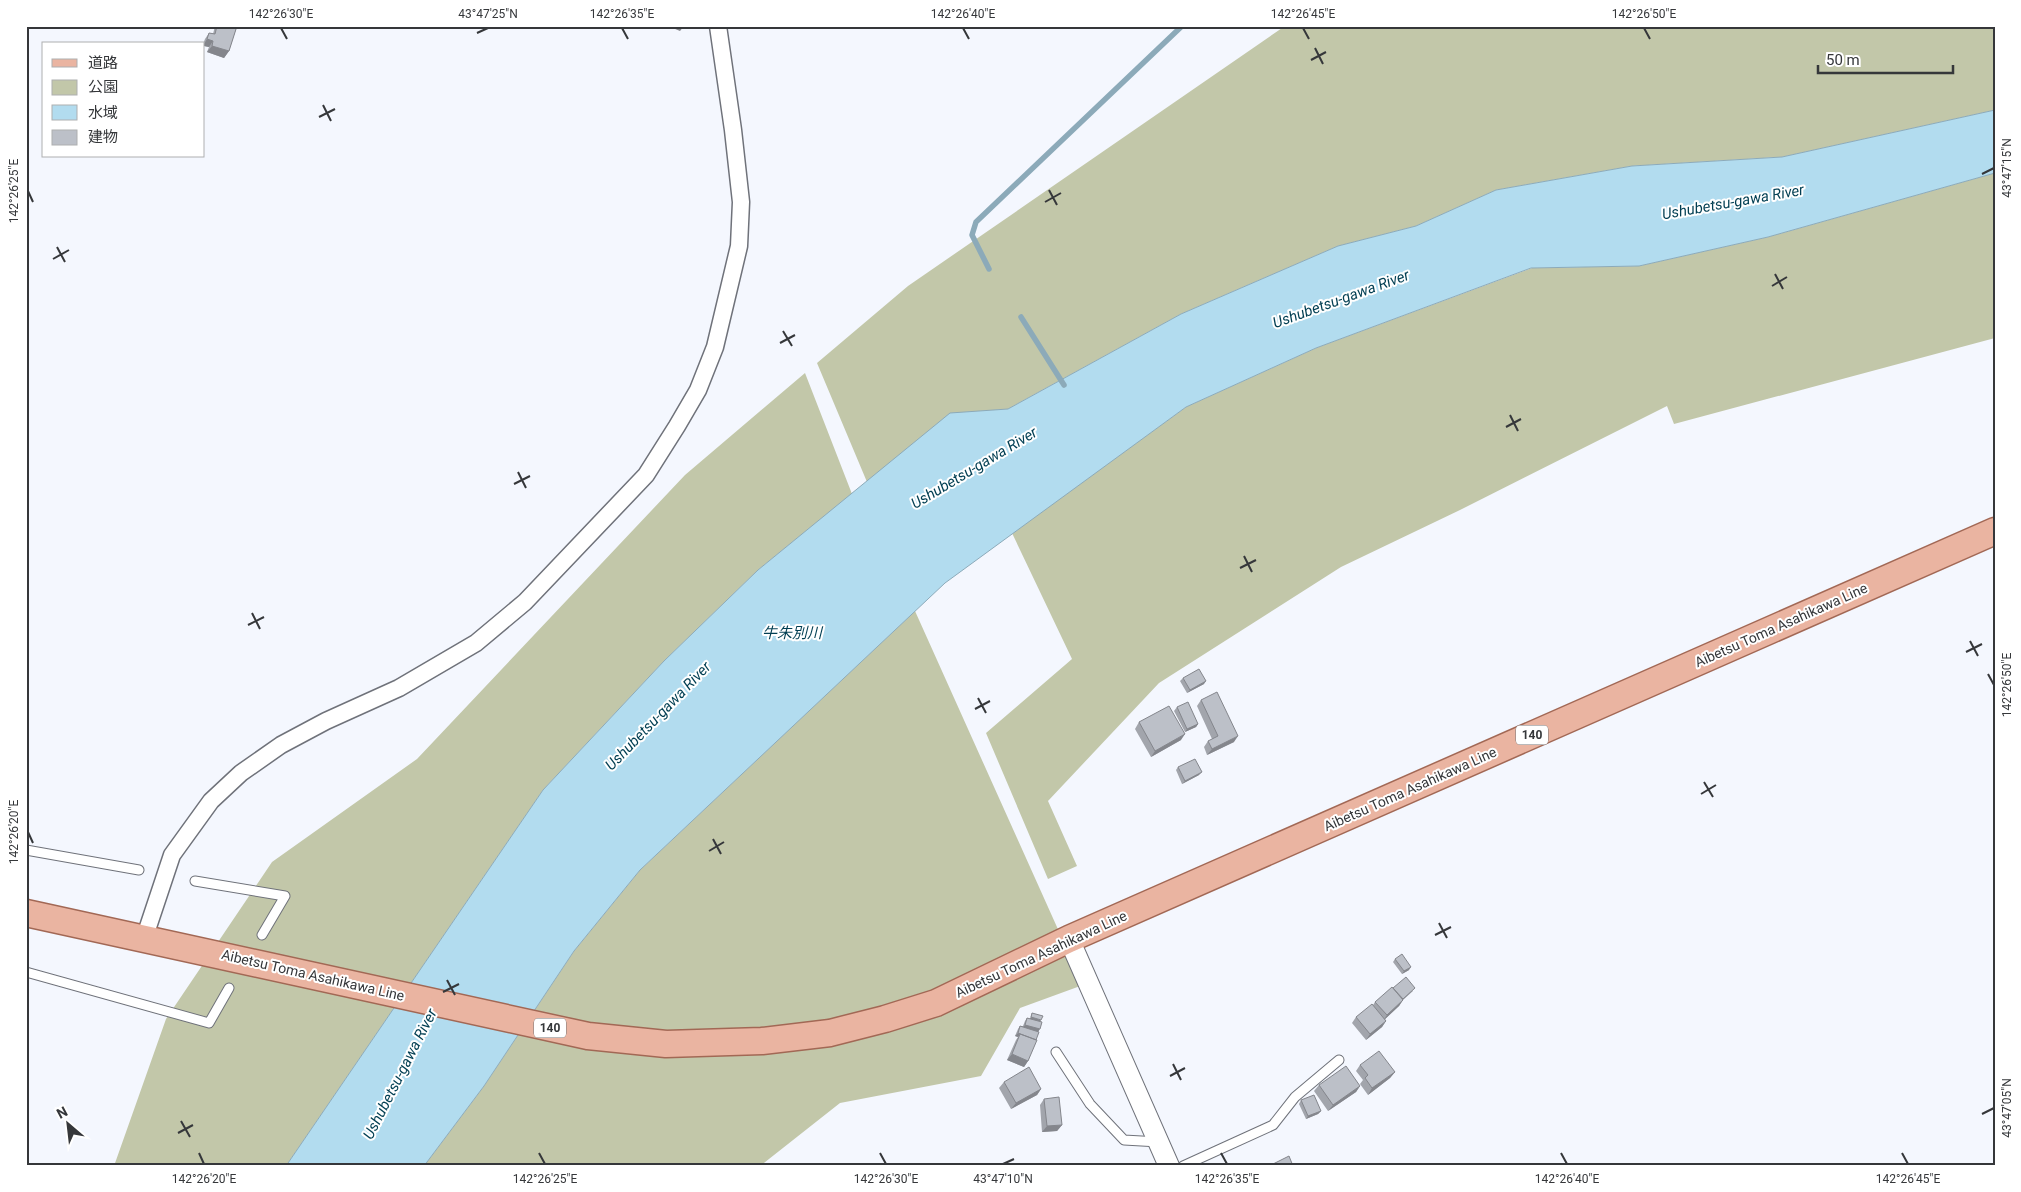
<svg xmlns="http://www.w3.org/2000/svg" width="2021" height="1192" font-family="Roboto,'Noto Sans JP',sans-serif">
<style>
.green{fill:#c2c7a9}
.water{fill:#b2dcef;stroke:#8caab9}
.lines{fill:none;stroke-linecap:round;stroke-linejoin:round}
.stream{stroke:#8caab9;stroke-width:5.5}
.service-casing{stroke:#6f727a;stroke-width:11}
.minor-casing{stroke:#6f727a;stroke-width:19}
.tertiary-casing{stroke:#6f727a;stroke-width:22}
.primary-casing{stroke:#a26855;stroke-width:29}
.service{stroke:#fff;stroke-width:9}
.minor{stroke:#fff;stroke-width:16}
.tertiary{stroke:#fff;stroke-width:20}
.primary{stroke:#eab4a1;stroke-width:26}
.wall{fill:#a2a5ac}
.shaded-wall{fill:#84868c}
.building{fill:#bcc0c8;stroke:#84868c}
.ticks{fill:none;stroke:#35373a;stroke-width:2}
.labels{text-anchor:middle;stroke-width:4;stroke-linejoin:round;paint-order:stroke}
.shield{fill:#fff;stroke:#727375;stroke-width:1}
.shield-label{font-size:12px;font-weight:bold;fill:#35373a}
.street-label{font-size:14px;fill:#35373a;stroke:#fff}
.water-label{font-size:15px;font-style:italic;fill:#013e52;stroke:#fff}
.neatline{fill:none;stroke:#35373a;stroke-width:2}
.ticks-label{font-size:12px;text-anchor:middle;fill:#35373a}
</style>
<rect width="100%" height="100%" fill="#f4f7fe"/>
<path class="green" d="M1285 26H1995V110L1782 157 1632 166 1496 190 1416 226 1338 246 1181 314 1008 409 950 414 867 482 817 363 908 286Z
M1995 173V338L1674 424 1667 406 1460 510 1341 567 1159 683 1048 801 1077 866 1048 879 986 733 1072 659 1012 533 1186 407 1316 348 1532 268 1639 266 1768 237Z
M805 373 852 494 758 570 664 661 543 790 286 1166H114L166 1019 272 862 417 759 685 475Z
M915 611 1083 985 1020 1008 981 1076 840 1103 760 1166H424L484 1086 574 951 640 870Z"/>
<path class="water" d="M1995 110V173L1768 237 1639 266 1531 268 1316 348 1186 407 945 583 640 870 574 951 484 1086 424 1166H286L543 790 664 661 758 570 950 413 1008 409 1181 314 1338 246 1416 226 1496 190 1632 166 1782 157Z"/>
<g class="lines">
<path class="stream" d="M989 269 972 235 976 222 1182 26
M1021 317 1064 385"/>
<defs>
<path id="service" d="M26 850 139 870
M195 881 285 896 262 935
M26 972 209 1023 229 988
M1056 1052 1090 1104 1124 1140 1159 1142
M1183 1166 1273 1125 1295 1097 1339 1060"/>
<path id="minor" d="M144 939 172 855 211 801 241 773 281 745 326 721 399 688 476 643 525 602 646 475 677 426 698 390 715 347 739 246 741 202 733 130 718 26"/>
<path id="tertiary" d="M1069 939 1169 1166"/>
<path id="primary" d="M26 913 588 1036 666 1044 762 1041 830 1033 885 1019 936 1003 1069 939 1995 531"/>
</defs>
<use href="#service" class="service-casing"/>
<use href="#minor" class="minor-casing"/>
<use href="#tertiary" class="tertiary-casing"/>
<use href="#primary" class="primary-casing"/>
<use href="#service" class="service"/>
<use href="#minor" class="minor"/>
<use href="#tertiary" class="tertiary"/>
<use href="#primary" class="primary"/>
</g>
<path class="wall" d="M215 26H237L229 51 224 58 207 52 209 47 204 46 203 44 205 39 209 33 213 34Z
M1183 678 1204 684 1187 693 1180 681Z
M1201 700 1234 742 1207 755 1204 747 1208 741 1212 739 1197 706Z
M1177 707 1198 724 1196 727 1185 732 1174 711Z
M1139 722 1181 740 1151 757 1135 729Z
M1178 767 1199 775 1182 784 1176 770Z
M1395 959 1409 970 1402 974 1393 962Z
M1393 988 1413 991 1403 1000 1399 1006 1385 1019 1386 1021 1382 1027 1366 1040 1352 1023 1356 1017 1373 1005 1375 1002Z
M1032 1013 1040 1022 1038 1032 1028 1061 1024 1067 1007 1060 1016 1040 1018 1037 1015 1036 1018 1029 1020 1026H1023L1025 1021 1027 1018 1030 1019Z
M1360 1065 1395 1072 1390 1078 1368 1095 1360 1084 1363 1080 1356 1071Z
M1004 1082 1041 1089 1037 1095 1011 1109 999 1088Z
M1319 1085 1360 1086 1356 1092 1328 1111 1314 1091Z
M1044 1099 1062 1125 1057 1131 1042 1132 1040 1105Z
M1301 1100 1321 1111 1318 1114 1306 1119 1299 1104Z"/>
<path class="shaded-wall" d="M668 26H684L680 31Z
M207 39 213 41 209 47 204 46V44Z
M212 46 229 51 224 58 207 52Z
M1206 681 1204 684 1187 693 1190 690Z
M1198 724 1196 727 1185 732 1187 729Z
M1185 734 1181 740 1151 757 1155 751Z
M1238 736 1234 742 1207 755 1212 749Z
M1202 772 1199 775 1182 784 1185 781Z
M1411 967 1409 970 1402 974 1404 971Z
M1403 1000 1399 1006 1383 1021 1387 1015Z
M1031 1017 1041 1020 1039 1023 1029 1020Z
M1386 1021 1382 1027 1366 1040 1370 1034Z
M1025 1025 1040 1029 1038 1032 1022 1028Z
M1018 1033 1020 1034 1018 1037 1015 1036Z
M1012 1054 1028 1061 1024 1067 1007 1060Z
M1395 1072 1390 1078 1368 1095 1372 1088Z
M1360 1086 1356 1092 1328 1111 1333 1105Z
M1041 1089 1037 1095 1011 1109 1016 1103Z
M1321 1111 1318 1114 1306 1119 1308 1116Z
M1062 1125 1057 1131 1042 1132 1047 1126Z"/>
<path class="building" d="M217 26H237L229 51 212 46 213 41 207 39 209 33 215 34Z
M1199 669 1206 681 1190 690 1183 678Z
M1217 692 1238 736 1212 749 1208 741 1218 736 1201 700Z
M1188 702 1198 724 1187 729 1177 707Z
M1169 706 1185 734 1155 751 1139 722Z
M1195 759 1202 772 1185 781 1178 767Z
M1402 954 1411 967 1404 971 1395 959Z
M1406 977 1415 988 1403 999 1393 988Z
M1392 987 1403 1000 1387 1015 1375 1002Z
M1372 1004 1386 1021 1370 1034 1356 1017Z
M1032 1013 1043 1016 1041 1020 1031 1017Z
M1027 1018 1042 1022 1040 1029 1025 1025Z
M1020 1026 1039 1032 1036 1040 1018 1033Z
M1020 1034 1037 1040 1028 1061 1012 1054Z
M1379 1051 1395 1072 1372 1088 1365 1078 1368 1075 1360 1065Z
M1346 1066 1360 1086 1333 1105 1319 1085Z
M1029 1067 1041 1089 1016 1103 1004 1082Z
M1314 1095 1321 1111 1308 1116 1301 1100Z
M1059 1097 1062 1125 1047 1126 1044 1099Z
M1289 1156 1293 1166H1274L1273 1164Z"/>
<path class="ticks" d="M281 28 287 39M622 28 628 39M963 28 969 39M1303 28 1309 39M1644 28 1650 39M477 33 488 28M1315 48 1323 64M1311 60 1326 52M323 105 331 121M319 117 335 109M1982 174 1994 168M1049 190 1057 205M28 191 33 202M1045 202 1061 193M57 247 65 262M53 259 69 250M1775 274 1783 289M1772 286 1787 277M783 331 792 346M780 343 795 335M1510 415 1518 431M1506 427 1521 419M518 472 526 488M514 484 530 476M1244 556 1252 572M1240 568 1256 560M252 613 260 629M248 625 264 617M1970 641 1978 656M1966 652 1982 644M1988 674 1994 685M978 698 986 713M975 709 990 701M1704 782 1713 797M1701 794 1716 785M28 832 33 843M713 839 721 854M709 851 724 842M1439 923 1447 938M1435 935 1451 927M447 980 455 995M443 992 459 984M1173 1064 1181 1080M1170 1076 1185 1068M1982 1114 1994 1108M181 1121 190 1137M178 1133 193 1125M199 1153 204 1164M539 1153 545 1164M880 1153 886 1164M1221 1153 1227 1164M1561 1153 1567 1164M1902 1153 1908 1164M1003 1164 1014 1159"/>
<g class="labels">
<g class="shield">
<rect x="1516" y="725.5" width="32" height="19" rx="4"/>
<rect x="534" y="1018.5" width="32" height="19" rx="4"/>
</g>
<g class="shield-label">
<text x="1532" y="739">140</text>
<text x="550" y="1032">140</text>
</g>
<g class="street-label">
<text transform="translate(1781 625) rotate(-24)" y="5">Aibetsu Toma Asahikawa Line</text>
<text transform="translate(1410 789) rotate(-24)" y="5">Aibetsu Toma Asahikawa Line</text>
<text transform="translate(1041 954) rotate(-25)" y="5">Aibetsu Toma Asahikawa Line</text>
<text transform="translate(313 975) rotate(13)" y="5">Aibetsu Toma Asahikawa Line</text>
</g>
<g class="water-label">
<text transform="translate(1733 202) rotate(-10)" y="5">Ushubetsu-gawa River</text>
<text transform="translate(1341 299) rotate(-20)" y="5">Ushubetsu-gawa River</text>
<text transform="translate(974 468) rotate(-31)" y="5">Ushubetsu-gawa River</text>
<text x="792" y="638">牛朱別川</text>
<text transform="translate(658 716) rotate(-46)" y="5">Ushubetsu-gawa River</text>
<text transform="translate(400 1074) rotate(-63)" y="5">Ushubetsu-gawa River</text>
</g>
</g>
<rect width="2021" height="1192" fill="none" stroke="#ffffff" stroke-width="55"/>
<rect x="42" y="42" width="162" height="115" fill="#ffffff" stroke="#aeafb0"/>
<rect x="52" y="59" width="25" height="8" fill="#eab4a1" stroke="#aeafb0"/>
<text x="88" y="68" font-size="15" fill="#35373a">道路</text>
<rect x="52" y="80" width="25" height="15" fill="#c2c7a9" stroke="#aeafb0"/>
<text x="88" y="92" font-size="15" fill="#35373a">公園</text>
<rect x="52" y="105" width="25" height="15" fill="#b2dcef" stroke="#aeafb0"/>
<text x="88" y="118" font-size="15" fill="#35373a">水域</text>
<rect x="52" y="130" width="25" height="15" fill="#bcc0c8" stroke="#aeafb0"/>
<text x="88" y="142" font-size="15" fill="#35373a">建物</text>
<g transform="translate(68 1124) rotate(332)" stroke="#ffffff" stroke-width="4" paint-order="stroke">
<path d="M0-4L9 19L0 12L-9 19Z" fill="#35373a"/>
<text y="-8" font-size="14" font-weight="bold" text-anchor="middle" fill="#35373a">N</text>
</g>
<path d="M1818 65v8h135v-8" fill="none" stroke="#35373a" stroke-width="2.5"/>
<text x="1826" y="65" font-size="15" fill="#35373a" stroke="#ffffff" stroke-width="4" paint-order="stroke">50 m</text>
<rect x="28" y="28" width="1966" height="1136" class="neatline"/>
<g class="ticks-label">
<text x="281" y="18">142°26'30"E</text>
<text x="488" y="18">43°47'25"N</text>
<text x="622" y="18">142°26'35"E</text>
<text x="963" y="18">142°26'40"E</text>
<text x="1303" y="18">142°26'45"E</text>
<text x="1644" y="18">142°26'50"E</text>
<text transform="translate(2007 168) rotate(-90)" y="4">43°47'15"N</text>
<text transform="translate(14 191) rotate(-90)" y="4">142°26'25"E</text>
<text transform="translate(2007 685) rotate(-90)" y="4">142°26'50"E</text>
<text transform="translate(14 832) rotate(-90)" y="4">142°26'20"E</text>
<text transform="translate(2007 1108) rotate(-90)" y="4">43°47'05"N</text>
<text x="204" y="1183">142°26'20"E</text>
<text x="545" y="1183">142°26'25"E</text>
<text x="886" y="1183">142°26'30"E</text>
<text x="1003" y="1183">43°47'10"N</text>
<text x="1227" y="1183">142°26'35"E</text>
<text x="1567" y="1183">142°26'40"E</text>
<text x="1908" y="1183">142°26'45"E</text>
</g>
</svg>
